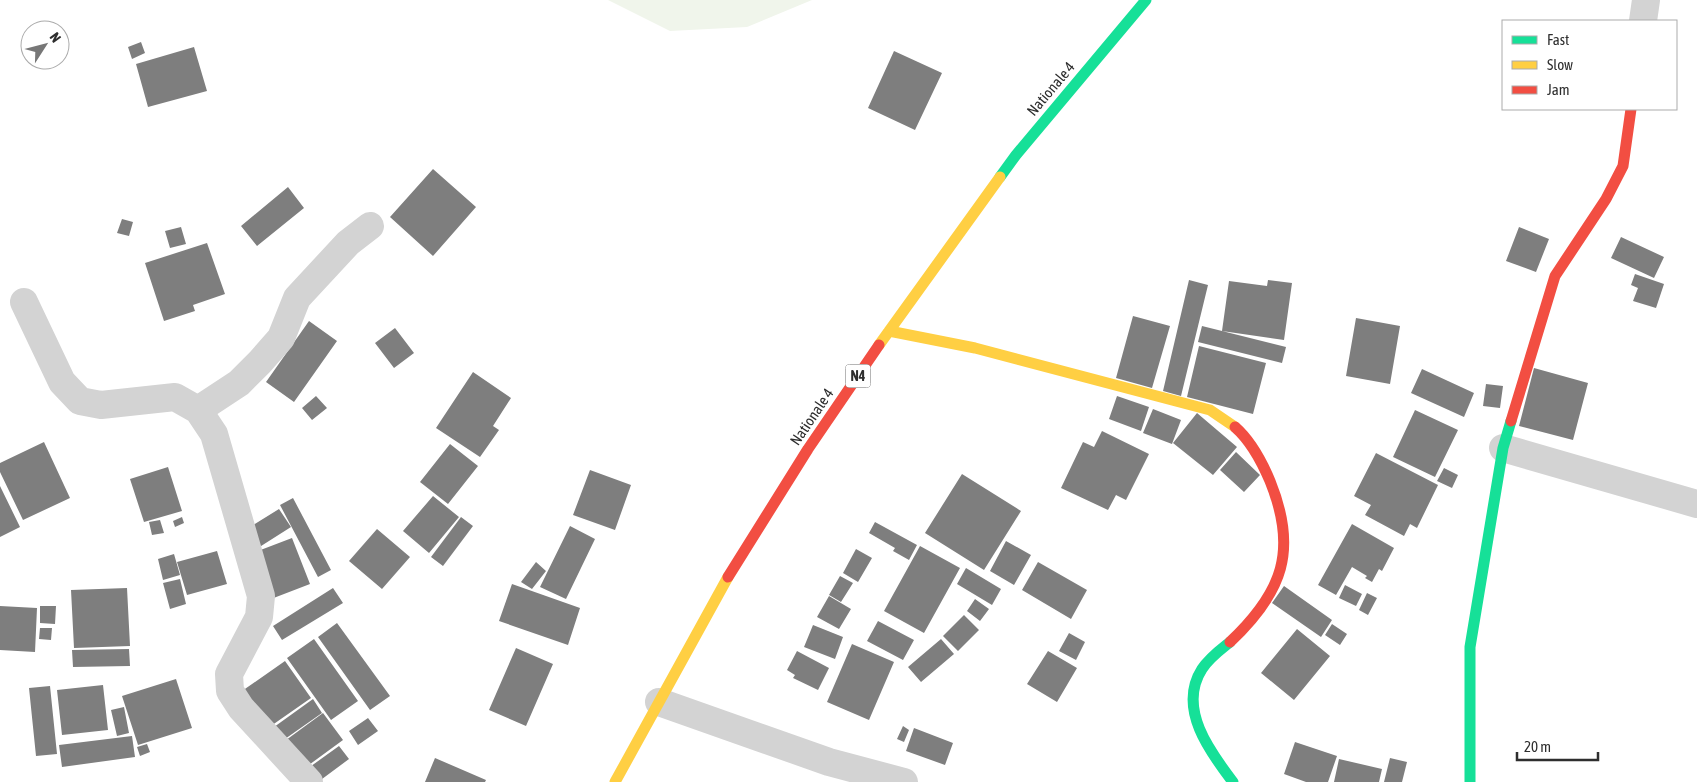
<svg xmlns="http://www.w3.org/2000/svg" width="1697" height="782" font-family="'Asap Condensed',sans-serif">
<style>
.green{fill:#f0f5eb}
.building{fill:#7e7e7e}
.lines{fill:none;stroke-linecap:round;stroke-linejoin:round}
.street{stroke:#d3d3d3;stroke-width:28}
.fast{stroke:#16e098;stroke-width:11}
.slow{stroke:#ffcf43;stroke-width:11}
.jam{stroke:#f24e42;stroke-width:11}
.labels{text-anchor:middle;stroke-width:5;stroke-linejoin:round;paint-order:stroke}
.shield{fill:#fff;stroke:#6d6d6d;stroke-width:1}
.shield-label{font-size:14px;font-weight:bold;fill:#2e2e2e}
.street-label{font-size:15px;fill:#2e2e2e;stroke:#fff}
</style>
<rect width="100%" height="100%" fill="#fff"/>
<path class="green" d="M608 0H812L747 27 670 31Z"/>
<path class="building" d="M141 42 145 53 132 59 128 47Z
M194 47 207 91 148 107 136 64Z
M894 51 942 73 915 130 868 108Z
M433 169 476 207 433 256 390 217Z
M288 187 304 208 257 246 241 226Z
M122 219 133 222 129 236 117 233Z
M181 227 186 244 170 248 165 231Z
M1519 227 1549 239 1536 272 1506 261Z
M1621 237 1664 257 1654 278 1611 258Z
M207 243 225 294 193 305 195 311 164 321 145 263Z
M1635 274 1664 284 1656 308 1633 301 1638 288 1631 285Z
M1189 280 1208 285 1181 396 1163 391Z
M1268 280 1292 283 1284 340 1222 331 1229 281 1267 286Z
M1133 316 1170 326 1152 388 1116 378Z
M1356 318 1400 326 1390 384 1346 376Z
M309 321 337 341 294 402 266 382Z
M1202 326 1286 347 1282 363 1198 342Z
M395 328 414 353 394 368 375 343Z
M1199 346 1266 363 1253 414 1187 397Z
M1534 368 1588 383 1573 440 1519 426Z
M1422 369 1474 393 1464 417 1411 393Z
M473 372 511 398 493 426 499 430 480 457 436 428Z
M1486 384 1503 386 1500 408 1483 406Z
M316 396 327 408 312 420 302 408Z
M1117 396 1149 407 1141 431 1109 419Z
M1153 409 1181 420 1172 444 1143 433Z
M1415 410 1458 430 1435 477 1393 457Z
M1197 413 1237 447 1213 475 1173 443Z
M1102 431 1149 454 1126 500 1116 495 1108 510 1061 488 1083 442 1094 447Z
M44 442 70 498 23 520 0 472V463Z
M450 444 478 466 448 504 420 482Z
M1236 452 1260 475 1244 492 1220 470Z
M1376 453 1438 485 1417 528 1410 524 1404 536 1365 515 1371 505 1354 496Z
M168 467 182 511 144 522 130 479Z
M1444 468 1458 475 1452 488 1437 481Z
M590 470 631 485 615 530 573 515Z
M962 474 1021 511 984 570 925 533Z
M0 486 20 527 0 537Z
M433 496 459 517 429 553 403 531Z
M293 498 331 570 318 577 280 505Z
M279 509 291 527 244 557 232 538Z
M182 517 184 523 175 527 173 521Z
M461 517 473 526 443 566 431 557Z
M160 520 164 533 152 535 149 522Z
M875 522 917 545 909 560 893 551 895 548 869 533Z
M1352 524 1394 548 1382 571 1379 569 1372 582 1365 578 1367 576 1352 567 1336 595 1318 585Z
M570 526 595 539 566 599 540 587Z
M377 529 410 557 382 589 349 561Z
M292 538 310 584 271 599 253 553Z
M1006 541 1031 555 1014 585 990 571Z
M920 546 960 568 924 633 884 611Z
M856 549 872 558 858 582 843 573Z
M217 551 227 584 187 595 177 562Z
M174 554 180 575 163 580 158 559Z
M536 562 546 571 532 589 521 582Z
M1038 562 1087 590 1071 619 1022 590Z
M966 568 1001 589 992 605 957 584Z
M840 576 853 583 841 602 829 595Z
M180 579 186 604 170 609 163 583Z
M512 584 580 608 568 645 499 621Z
M1345 585 1362 594 1356 606 1339 598Z
M1284 586 1332 620 1321 637 1272 603Z
M127 588 130 646 74 648 71 590Z
M333 588 343 603 282 640 273 626Z
M1367 593 1377 598 1368 615 1359 610Z
M829 596 851 609 839 629 817 617Z
M975 599 989 609 980 621 967 611Z
M0 606 37 608 35 652 0 650Z
M40 606H56L55 624 40 623Z
M964 615 979 630 958 651 943 636Z
M878 621 914 640 903 660 867 641Z
M337 623 390 696 370 710 318 637Z
M1332 624 1347 634 1340 645 1325 635Z
M813 625 843 637 835 659 804 647Z
M40 628H52L51 640 39 639Z
M1297 629 1330 656 1294 700 1261 673Z
M1069 633 1085 642 1076 660 1059 651Z
M314 639 358 701 331 720 287 658Z
M941 639 954 654 921 682 908 667Z
M852 644 894 662 869 720 827 702Z
M516 648 553 664 526 726 489 710Z
M129 649 130 666 73 667 72 650Z
M797 651 829 668 818 690 793 678 795 675 787 670Z
M1048 651 1077 668 1057 702 1027 684Z
M285 661 311 698 268 728 242 691Z
M176 679 192 728 138 745 122 696Z
M103 685 108 730 62 735 57 690Z
M50 686 57 754 36 756 29 688Z
M313 699 322 713 265 753 256 740Z
M124 707 129 733 117 736 111 710Z
M323 713 343 740 302 770 282 743Z
M368 718 378 731 358 745 349 731Z
M903 726 909 730 904 742 897 739Z
M914 728 953 743 945 765 906 751Z
M132 736 135 757 62 767 59 745Z
M1295 742 1337 756 1328 782H1306L1284 774Z
M147 744 150 752 140 756 137 747Z
M339 746 349 759 318 782 307 769Z
M435 758 486 780 485 782H425Z
M1390 758 1407 762 1402 782H1384Z
M1339 759 1382 769 1379 782H1334Z"/>
<g class="lines">
<path class="street" d="M1643 21 1646 0
M24 302 62 382 80 401 101 405 175 397 198 410 214 434 261 596 259 617 229 674 230 691 241 708 309 782
M198 410 239 383 260 362 281 338 297 298 348 243 370 226
M1503 448 1697 504
M659 702 829 762 904 782"/>
<path class="fast" d="M1000 177 1016 155 1146 0
M1230 642C1220 650 1209 658 1202 669 1177 708 1210 752 1233 782
M1470 782V647L1503 448 1511 421"/>
<path class="slow" d="M889 331 975 348 1210 410 1235 427
M879 345 1000 177
M615 782 728 577"/>
<path class="jam" d="M1511 421 1555 276 1606 199 1623 166 1631 109
M728 577 808 449 879 345
M1230 642C1283 592 1298 550 1270 481 1262 462 1251 441 1235 427"/>
</g>
<g class="labels">
<rect class="shield" x="845.5" y="364.5" width="25" height="23" rx="4"/>
<g class="shield-label">
<text x="858" y="381">N4</text>
</g>
<g class="street-label">
<text transform="translate(1051 89) rotate(-50)" y="5">Nationale 4</text>
<text transform="translate(812 417) rotate(-56)" y="5">Nationale 4</text>
</g>
</g>
<rect x="1502" y="20" width="175" height="90" fill="#ffffff" stroke="#ababab"/>
<rect x="1512" y="36" width="25" height="8" fill="#16e098" stroke="#ababab"/>
<text x="1547" y="45" font-size="15" fill="#2e2e2e">Fast</text>
<rect x="1512" y="61" width="25" height="8" fill="#ffcf43" stroke="#ababab"/>
<text x="1547" y="70" font-size="15" fill="#2e2e2e">Slow</text>
<rect x="1512" y="86" width="25" height="8" fill="#f24e42" stroke="#ababab"/>
<text x="1547" y="95" font-size="15" fill="#2e2e2e">Jam</text>
<g transform="translate(45 45) rotate(54)"><circle r="24" fill="#ffffff" stroke="#ababab"/>
<path d="M0-4L9 19L0 12L-9 19Z" fill="#777777"/>
<text y="-8" font-size="14" font-weight="bold" text-anchor="middle" fill="#2e2e2e">N</text>
</g>
<path d="M1517 752v8h81v-8" fill="none" stroke="#2e2e2e" stroke-width="2.5"/>
<text x="1524" y="752" font-size="15" fill="#2e2e2e" stroke="#ffffff" stroke-width="4" paint-order="stroke">20 m</text>
</svg>
